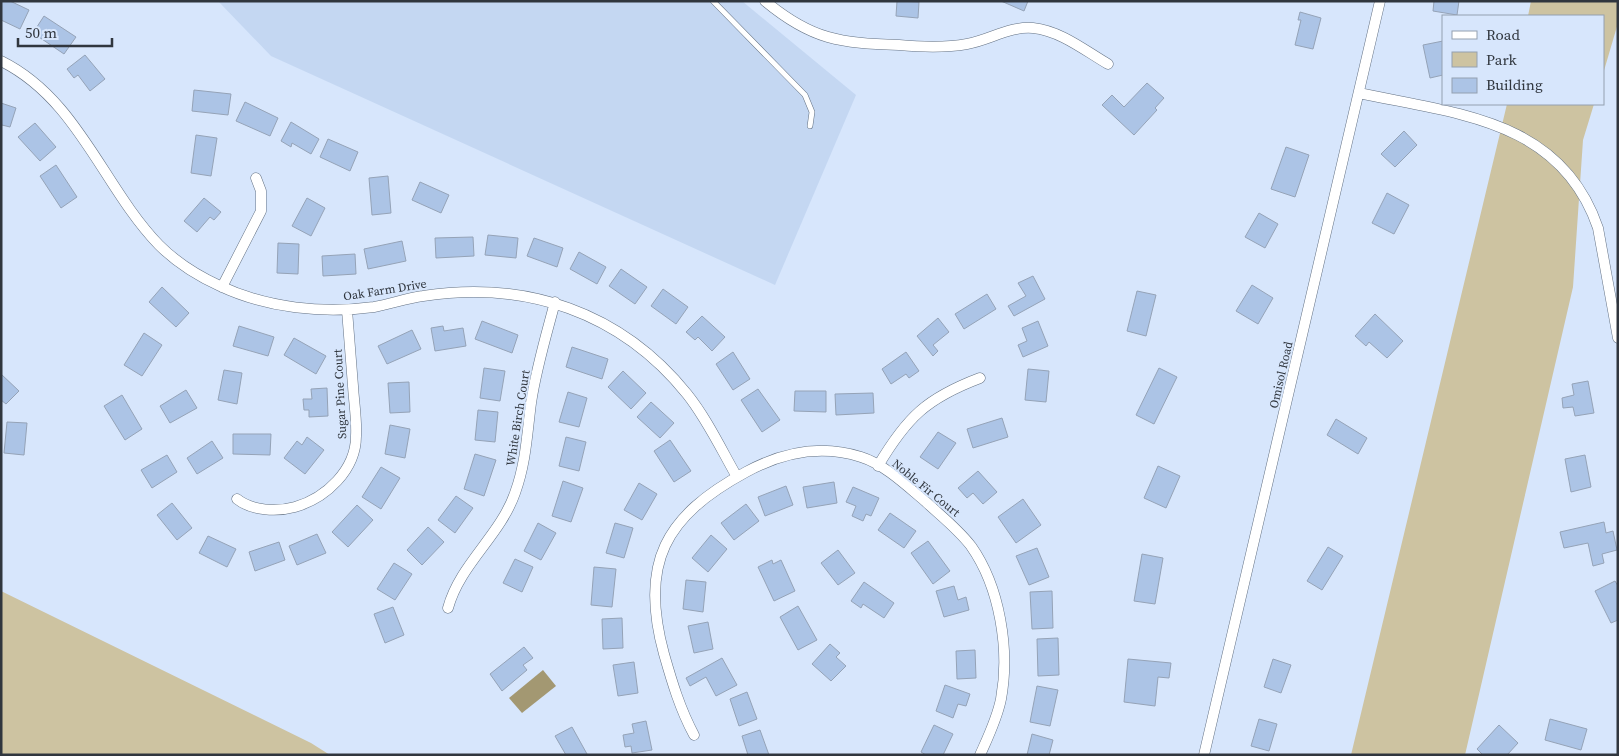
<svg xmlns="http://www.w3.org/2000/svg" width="1619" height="756" font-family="'Source Serif 4',serif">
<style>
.built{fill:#c4d7f2}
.green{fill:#cdc3a1}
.water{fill:#a39872}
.building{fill:#acc4e6;stroke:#95a3b7}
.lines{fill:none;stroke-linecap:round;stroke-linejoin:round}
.service-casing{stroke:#637183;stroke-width:6}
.minor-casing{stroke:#637183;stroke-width:11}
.service{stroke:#fff;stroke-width:5}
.minor{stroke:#fff;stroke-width:10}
.labels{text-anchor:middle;stroke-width:4;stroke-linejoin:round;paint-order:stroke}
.street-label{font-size:12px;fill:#30363e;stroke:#d7e6fc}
</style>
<rect width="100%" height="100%" fill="#d7e6fc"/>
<path class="built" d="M218 1H742L856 95 775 285 271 56Z"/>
<path class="green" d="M1531 1H1618V23L1603 74V16H1528Z
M1507 104H1594L1583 140 1573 287 1465 755H1351Z
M1 591 311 743 330 755H1Z"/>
<path class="water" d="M543 670 556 686 522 713 509 698Z"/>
<path class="building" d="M1 1H10L29 10 20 29 1 20Z
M897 1 919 2 918 18 896 16Z
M1001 1H1028L1024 11Z
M1434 1H1459L1457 15 1433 11Z
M1300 12 1321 18 1313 49 1295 45 1301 20H1298Z
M44 16 76 37 64 54 33 33Z
M1443 41V75L1430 78 1423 45Z
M85 55 105 79 90 91 78 75 74 78 67 69Z
M1147 83 1164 98 1155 108 1157 110 1134 135 1102 105 1112 95 1124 107Z
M194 90 231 94 228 115 192 111Z
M245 102 278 118 270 136 236 121Z
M1 103 16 108 10 127 2 125 1 127Z
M291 122 319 139 311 154 292 143 291 147 281 141Z
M35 123 56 147 40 161 18 137Z
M1404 131 1417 145 1395 167 1381 154Z
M196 135 217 138 211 176 191 173Z
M328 139 358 152 350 171 320 157Z
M1286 147 1309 155 1295 197 1271 189Z
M56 165 77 197 61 208 40 176Z
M388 176 391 213 372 215 369 178Z
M420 182 449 195 441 213 412 200Z
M1387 193 1409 205 1394 234 1372 223Z
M204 198 221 212 214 220 210 217 197 232 184 221Z
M307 198 325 208 311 236 292 226Z
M1259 213 1278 224 1265 248 1245 237Z
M488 235 518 238 516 258 485 255Z
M473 237 474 256 436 258 435 238Z
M534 238 563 248 557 267 527 256Z
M402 241 406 261 368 269 364 249Z
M278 243 299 244 298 274 277 273Z
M579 252 606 267 597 284 570 269Z
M355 254 356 274 323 276 322 256Z
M621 269 647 287 635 304 609 286Z
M1033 276 1045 299 1014 316 1008 306 1026 296 1018 283Z
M1252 285 1273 298 1258 324 1236 311Z
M162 287 189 313 176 327 149 302Z
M663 289 688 307 676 324 651 306Z
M1137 291 1156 295 1146 336 1127 331Z
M987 294 996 309 964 329 955 314Z
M1375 314 1403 341 1387 358 1369 342 1366 346 1355 336Z
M702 316 725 337 712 351 698 337 695 340 686 332Z
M938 318 949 332 933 345 938 351 933 356 917 336Z
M482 321 518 335 512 353 475 339Z
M1038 321 1048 346 1023 357 1018 345 1027 341 1022 328Z
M239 326 274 337 268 356 233 346Z
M443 326 444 331 463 328 466 346 435 351 431 328Z
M412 330 421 349 387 364 378 346Z
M144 333 162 345 142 376 124 365Z
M294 338 326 356 316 374 284 355Z
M572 347 608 359 602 379 566 367Z
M733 352 750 379 733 390 716 364Z
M906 352 919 371 909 378 906 374 891 384 882 369Z
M484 368 505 371 500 401 480 398Z
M1159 368 1177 377 1154 424 1136 415Z
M1028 369 1049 371 1046 402 1025 400Z
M224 370 242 373 237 404 218 400Z
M623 371 646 393 631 409 608 387Z
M1 374 19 391 6 404 1 400Z
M1588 381 1594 413 1575 416 1573 407 1563 408 1562 398 1574 395 1572 384Z
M409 382 410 412 390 413 388 383Z
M327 388 328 416 309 417V410H304L303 399H312L311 389Z
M758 389 780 420 762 432 741 400Z
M186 390 197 408 170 423 160 406Z
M795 391H826V412L794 411Z
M568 392 587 398 579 427 559 422Z
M873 393 874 413 836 415 835 394Z
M122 395 142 429 125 440 104 406Z
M651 402 674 423 660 438 637 417Z
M478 410 498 412 495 442 475 440Z
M1002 418 1008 437 973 448 967 429Z
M1336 419 1367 438 1358 454 1327 435Z
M7 422 27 423 24 455 4 453Z
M390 425 410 429 405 458 385 454Z
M938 432 956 443 938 469 920 457Z
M233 434H271L270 455 233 454Z
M307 437 324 450 305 474 284 458 297 441 302 445Z
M566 437 586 442 579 471 559 466Z
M670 440 691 471 674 482 654 451Z
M212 441 223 458 197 474 187 458Z
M475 454 496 460 484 496 464 489Z
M167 455 177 472 152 488 141 470Z
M1585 455 1591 487 1571 492 1565 459Z
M1158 466 1180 476 1166 508 1144 498Z
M381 467 400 478 381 509 362 497Z
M978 471 997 492 983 504 973 493 967 498 958 488Z
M563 481 583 488 571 522 552 516Z
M834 482 837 503 807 508 803 487Z
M639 483 657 494 642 520 624 510Z
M786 486 793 505 765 516 758 497Z
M853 487 879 498 871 516 866 514 863 521 852 516 856 506 846 502Z
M456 496 473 508 455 533 438 520Z
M1023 499 1041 525 1016 543 998 517Z
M172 503 192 528 177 540 157 515Z
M746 504 759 521 734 540 721 523Z
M357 505 373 520 348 547 332 532Z
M890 513 916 531 904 548 878 530Z
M1604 522 1606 533 1613 531 1617 550 1602 554 1604 563 1593 566 1588 543 1564 548 1560 532Z
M538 523 556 533 541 560 524 551Z
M615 523 633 528 624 558 606 553Z
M428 527 444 542 422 565 407 550Z
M317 534 326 553 297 565 289 546Z
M711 535 727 549 708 572 692 558Z
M208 536 236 549 227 567 199 553Z
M928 541 950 571 933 584 911 553Z
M279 542 285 560 255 571 249 552Z
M1328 547 1343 556 1322 590 1307 581Z
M1037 548 1049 577 1029 585 1016 556Z
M838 550 855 573 838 585 821 563Z
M1142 554 1163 558 1155 604 1134 601Z
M515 559 533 567 522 592 503 583Z
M772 560 773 564 781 560 795 591 774 601 758 567Z
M394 563 412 574 395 600 377 589Z
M594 567 616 569 612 607 591 605Z
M686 580 706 582 703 612 683 609Z
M1615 581 1618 586V620L1611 623 1595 591Z
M864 582 894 603 884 618 863 604 861 608 851 601Z
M954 586 958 600 966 597 969 610 944 617 936 591Z
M1052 591 1053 628 1032 629 1030 592Z
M798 606 817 640 798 650 780 617Z
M393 607 404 635 385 643 374 614Z
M622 618 623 648 603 649 602 619Z
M708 622 713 649 694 653 688 626Z
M1058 638 1059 675 1038 676 1037 639Z
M830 644 840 653 836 657 846 666 831 681 812 664Z
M524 647 533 658 523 665 527 670 502 691 490 674Z
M975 650 976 678 957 679 956 651Z
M722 658 737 685 716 696 706 677 690 686 686 678Z
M1128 659 1171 663 1169 678 1158 677 1155 706 1124 702Z
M1273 659 1291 665 1281 693 1264 687Z
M634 662 638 693 618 696 613 665Z
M945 685 970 694 966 706 958 704 953 718 936 711Z
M1037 686 1058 690 1050 726 1030 722Z
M747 692 757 719 739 726 730 699Z
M1259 719 1277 724 1269 751 1251 746Z
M1550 719 1587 729 1581 750 1545 740Z
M646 721 652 750 632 753 631 746 625 747 623 735 634 733 632 724Z
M934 725 953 734 943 755H926L921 752Z
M1499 725 1518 743 1507 755H1483L1477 749Z
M572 727 587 754 586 755H566L555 736Z
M760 730 769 755H748L742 736Z
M1032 734 1053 740 1049 755H1027Z"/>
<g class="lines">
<defs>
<path id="service" d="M713 1 805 95 812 112 810 126"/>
<path id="minor" d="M765 1C812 40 840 43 899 45 921 47 945 48 967 44 990 40 1009 26 1033 28 1061 31 1084 50 1108 64
M1 61C78 99 103 187 159 245 176 262 198 276 220 286 267 308 323 314 374 307 391 304 407 298 423 296 526 280 621 312 687 394 707 419 721 449 737 477
M1359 93C1456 114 1561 119 1598 228L1618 338
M222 287 261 211V191L256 178
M878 466C907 417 927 398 980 378
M237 499C252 511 277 512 295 507 326 498 356 470 356 436 357 420 354 403 353 386 351 361 349 335 347 310
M448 608C460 564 500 536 515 493 526 463 527 434 531 403 536 369 546 336 555 302
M694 735C680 709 672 682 664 654 639 563 665 516 746 472 781 453 821 444 861 457 884 464 907 486 926 502 941 516 958 529 971 546 1000 587 1010 650 1001 699 997 719 988 737 980 755
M1204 755 1380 1"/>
</defs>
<use href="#service" class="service-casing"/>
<use href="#minor" class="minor-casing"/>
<use href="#service" class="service"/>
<use href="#minor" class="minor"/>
</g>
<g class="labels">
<g class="street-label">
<text transform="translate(385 290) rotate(-9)" y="4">Oak Farm Drive</text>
<text transform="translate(1281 375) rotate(-77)" y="4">Omisol Road</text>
<text transform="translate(340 394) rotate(-93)" y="4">Sugar Pine Court</text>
<text transform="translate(518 418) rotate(-81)" y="4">White Birch Court</text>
<text transform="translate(926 488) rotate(39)" y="4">Noble Fir Court</text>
</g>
</g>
<rect width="1619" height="756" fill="none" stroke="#30363e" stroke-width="5"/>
<rect x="1442" y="15" width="162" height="90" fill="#d7e6fc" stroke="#94a0b0"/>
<rect x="1452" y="31" width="25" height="8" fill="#ffffff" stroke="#94a0b0"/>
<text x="1486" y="40" font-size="15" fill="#30363e">Road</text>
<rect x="1452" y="52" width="25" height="15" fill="#cdc3a1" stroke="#94a0b0"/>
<text x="1486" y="65" font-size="15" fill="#30363e">Park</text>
<rect x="1452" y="78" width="25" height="15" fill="#acc4e6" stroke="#94a0b0"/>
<text x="1486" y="90" font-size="15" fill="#30363e">Building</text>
<path d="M18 38v8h94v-8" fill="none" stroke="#30363e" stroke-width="2.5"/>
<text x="25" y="38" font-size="15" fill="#30363e" stroke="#d7e6fc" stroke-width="4" paint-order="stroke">50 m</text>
</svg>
